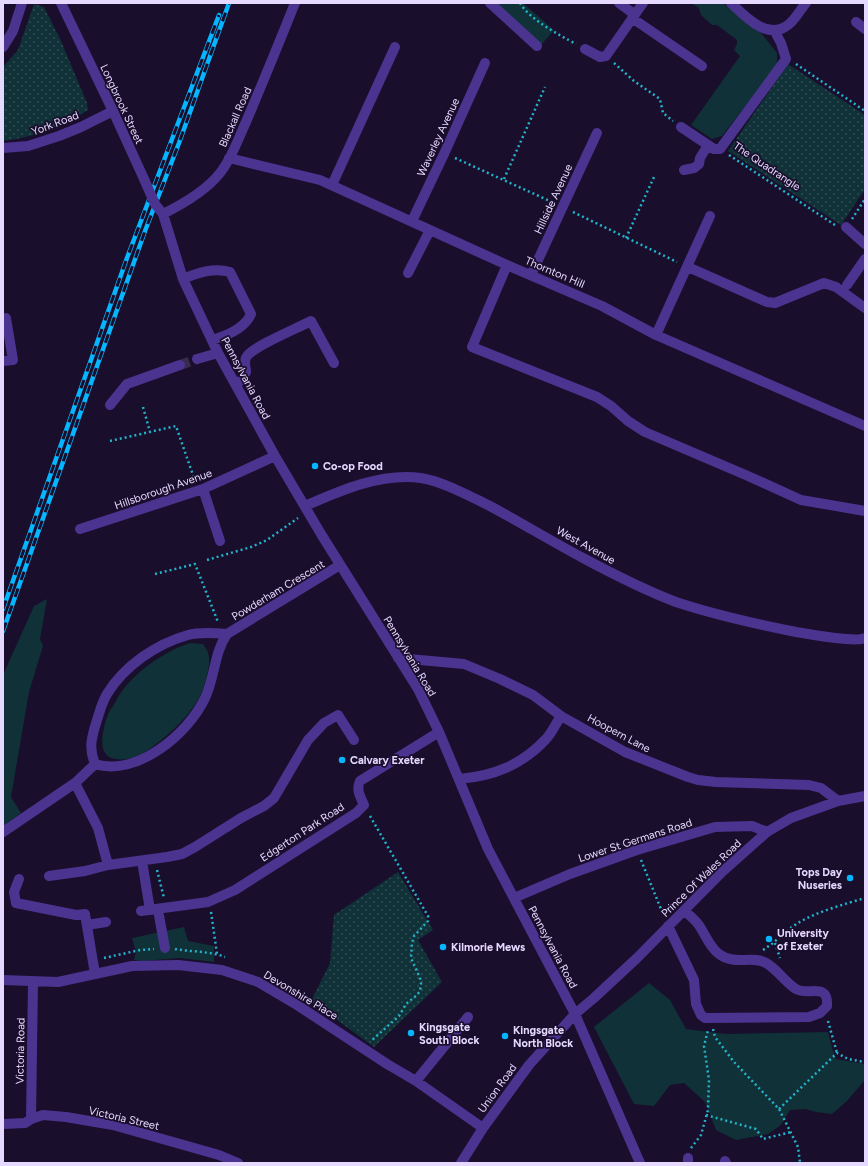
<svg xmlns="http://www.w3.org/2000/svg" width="868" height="1166" font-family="Figtree,sans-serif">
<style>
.green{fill:#103137}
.park{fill:url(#park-dots)}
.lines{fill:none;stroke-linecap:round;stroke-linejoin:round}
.minor-tunnel{stroke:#382c4c;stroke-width:10;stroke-dasharray:10 5;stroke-linecap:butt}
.path{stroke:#23b3ca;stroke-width:2.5;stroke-dasharray:2 3;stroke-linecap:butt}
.minor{stroke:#4a3490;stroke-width:10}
.rail-casing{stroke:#05b5ff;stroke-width:4.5}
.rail{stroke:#190e2c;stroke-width:3;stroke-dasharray:9;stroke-linecap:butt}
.minor-bridge{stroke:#4a3490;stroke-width:10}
.poi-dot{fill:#05b5ff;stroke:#190e2c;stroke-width:1.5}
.labels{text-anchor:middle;stroke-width:3.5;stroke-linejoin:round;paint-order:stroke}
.street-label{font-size:11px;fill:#e5d9ff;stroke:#190e2c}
.poi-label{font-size:11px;font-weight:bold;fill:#e5d9ff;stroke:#190e2c;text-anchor:start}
</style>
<defs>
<pattern id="park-dots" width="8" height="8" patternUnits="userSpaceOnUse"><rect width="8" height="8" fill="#103137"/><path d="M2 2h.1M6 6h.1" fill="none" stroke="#334e55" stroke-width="1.8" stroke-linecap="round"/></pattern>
</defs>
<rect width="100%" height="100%" fill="#190e2c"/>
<path class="green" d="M493 3H523L554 30 541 45Z
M691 3H723L762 34 777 53V65L722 136 712 139 691 125 740 56 734 50 737 44V40L717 25H712L701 15 699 8Z
M47 599 40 639 43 646 29 692 11 797 21 813 3 826V675L34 606Z
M190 643 203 644C211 654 210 663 207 675 202 703 181 724 159 742 152 747 144 753 136 757 129 759 122 760 115 759 94 756 104 725 109 712 111 708 115 704 117 699 130 675 164 651 190 643Z
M184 927 188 941 214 946V962L180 958 142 961 134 960 136 952 132 938Z
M649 983 670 1000 686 1029 726 1034 828 1032 832 1048 836 1059 865 1064V1080L847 1101 832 1114 816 1112 805 1109 790 1110 781 1125 768 1134 736 1140 716 1130 705 1102 684 1083 670 1085 654 1106 634 1104 594 1027Z"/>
<path class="park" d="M34 4 44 7 61 41 87 103 88 110C61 127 36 137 3 141V67L18 50Z
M788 64 865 115V189L841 225 728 151Z
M398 872 433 930 418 940 442 982 374 1047 311 1001 330 963 334 915Z"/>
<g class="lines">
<path class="minor-tunnel" d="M180 365 197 359"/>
<path class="path" d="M520 3C529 19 559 35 576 44
M614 63 634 81 660 99 663 113 673 121
M796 64 865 111
M729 155 835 225
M455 158 552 202
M504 179 545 87
M573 212 677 262
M852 219 865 199
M626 238 654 177
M143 407 150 432
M110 441 176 426 195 481
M207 560 251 547 267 540 298 518
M155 574 195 564 218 622
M370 816 428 916V921L414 936 412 943 411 958 420 978 421 984 420 991 417 995 406 1004 399 1016 371 1041
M641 860 663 914
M157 870 164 898
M211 912 217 954
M775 943 780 958
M175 949C191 952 210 951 225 957
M763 950C776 942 785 931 798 923 816 912 845 904 865 898
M104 958 140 950 154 949
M828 1021 837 1053
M713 1029 715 1037 734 1062 779 1109 798 1147 800 1163
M779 1109 837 1053 848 1059 865 1062
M706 1115 756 1129 763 1139 791 1132
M691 1148 701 1135 708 1110 709 1080 704 1046 708 1030"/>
<path class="minor" d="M61 3 113 111 144 179
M295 3C279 43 263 82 246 122 238 139 232 158 220 173 206 191 183 204 163 214L183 279 218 353 275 456 321 534 418 689 439 732 488 849 575 1014 640 1163
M490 3 537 46
M619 3 634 14
M731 3C745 16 767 41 788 25 795 20 800 10 806 3
M632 18 702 66
M856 22 865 29
M3 47 13 31 22 3
M585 49 600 57 606 56 643 3
M681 127 714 149H720L786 59 781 43 774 30
M3 148 28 146 59 136 81 127 113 111
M229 158 320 180 507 265 602 306 656 335 865 426
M684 170 694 168 699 164 700 158 708 145
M332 185 395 47
M412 221 444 154 485 63
M846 227 865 244
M507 265 472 347 597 397 611 406 628 421 645 432 748 476 801 500 865 511
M688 267 767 302 775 303 824 283 836 287 865 308
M408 273 430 230
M531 275 597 133
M183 279C197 273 214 267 230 272L251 314C245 328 226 336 212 340
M847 285 865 259
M656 335 710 216
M197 359 218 353
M3 361 13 360 6 318
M235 384 242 380 246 372C246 367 243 361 247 356 256 345 296 329 311 321L334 363
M110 405 127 384 180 365
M203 489 220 541
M305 506C339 491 382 472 421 478 444 482 467 495 488 505 520 522 551 541 583 558 613 574 644 590 676 602 715 615 756 624 796 632 809 634 855 643 865 638
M80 529 203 489 275 456
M398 658 464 664 500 679 533 695 561 716 625 752 688 777 698 780 716 782 809 785 821 788 838 801
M95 764C137 777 188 734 205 698 215 677 214 653 227 634L340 565
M95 764C88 748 92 736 97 720 100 711 102 702 107 694 124 666 156 644 188 635 199 632 215 633 227 634
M459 779C494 776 522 765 546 739 552 733 556 723 561 716
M75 783 98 828 108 865
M3 832 75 783 95 764
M143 867 150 910
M49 876 85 871 108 865 167 857 182 854 195 847 241 818 264 806 274 798 308 740 324 723 338 715 354 740
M19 879 14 892 16 903 76 915 85 914 95 974
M514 898 570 874 637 850 715 827 752 826 767 832
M158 910 165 948
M141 911 208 902 235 890 356 813 364 805C360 796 356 790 360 781L439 732
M87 925 106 922
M668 926 694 980 696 1004 701 1015 705 1018 809 1017 820 1013 827 1006C829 982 808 996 796 989 785 982 777 969 766 963 752 955 735 966 719 954 709 947 705 933 698 924 694 919 689 915 685 911
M3 980 58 982 132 966 178 965 222 970 258 982 297 1005 387 1064 416 1081 483 1128
M416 1081 468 1017
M31 1119 33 982
M3 1124 25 1123 31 1119 43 1115 66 1117 113 1125 219 1155 238 1163
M688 1158V1163
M725 1161 726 1163
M461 1163 483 1128 529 1065 575 1014 594 998 637 958 722 872 767 832 791 818 838 801 865 796"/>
<defs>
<path id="rail" d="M3 609 127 258 219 15
M3 631 145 231 179 143 229 3"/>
</defs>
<use href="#rail" class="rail-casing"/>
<use href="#rail" class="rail"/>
<path class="minor-bridge" d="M144 179 155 204 163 214"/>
</g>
<g class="poi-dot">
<circle cx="315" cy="466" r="4"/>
<circle cx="342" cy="760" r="4"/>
<circle cx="850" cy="878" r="4"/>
<circle cx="769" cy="939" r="4"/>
<circle cx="443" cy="947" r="4"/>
<circle cx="411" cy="1033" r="4"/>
<circle cx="505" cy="1036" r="4"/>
</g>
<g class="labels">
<g class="street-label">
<text transform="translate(122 104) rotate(65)" y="4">Longbrook Street</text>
<text transform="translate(235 117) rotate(-66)" y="4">Blackall Road</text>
<text transform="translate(55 123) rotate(-21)" y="4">York Road</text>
<text transform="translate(438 137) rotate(-65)" y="4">Waverley Avenue</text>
<text transform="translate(767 166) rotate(34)" y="4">The Quadrangle</text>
<text transform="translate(553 199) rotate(-65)" y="4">Hillside Avenue</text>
<text transform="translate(555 272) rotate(23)" y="4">Thornton Hill</text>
<text transform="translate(246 378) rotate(62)" y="4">Pennsylvania Road</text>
<text transform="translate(163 489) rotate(-19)" y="4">Hillsborough Avenue</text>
<text transform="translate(586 545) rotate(29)" y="4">West Avenue</text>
<text transform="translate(278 590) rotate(-31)" y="4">Powderham Crescent</text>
<text transform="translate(410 656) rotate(59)" y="4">Pennsylvania Road</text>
<text transform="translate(619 733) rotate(28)" y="4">Hoopern Lane</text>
<text transform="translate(302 832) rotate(-33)" y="4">Edgerton Park Road</text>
<text transform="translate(635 840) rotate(-18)" y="4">Lower St Germans Road</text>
<text transform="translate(701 878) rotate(-44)" y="4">Prince Of Wales Road</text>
<text transform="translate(553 947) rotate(62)" y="4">Pennsylvania Road</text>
<text transform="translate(301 995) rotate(31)" y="4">Devonshire Place</text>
<text transform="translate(20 1051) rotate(-89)" y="4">Victoria Road</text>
<text transform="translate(497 1088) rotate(-54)" y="4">Union Road</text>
<text transform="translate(124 1118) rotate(13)" y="4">Victoria Street</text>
</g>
<g class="poi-label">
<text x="323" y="470">Co-op Food</text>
<text x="350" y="764">Calvary Exeter</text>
<text x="842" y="876" text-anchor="end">Tops Day<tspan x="842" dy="13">Nuseries</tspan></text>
<text x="777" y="937">University<tspan x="777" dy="13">of Exeter</tspan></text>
<text x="451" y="951">Kilmorie Mews</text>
<text x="419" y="1031">Kingsgate<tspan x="419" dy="13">South Block</tspan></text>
<text x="513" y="1034">Kingsgate<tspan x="513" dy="13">North Block</tspan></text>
</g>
</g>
<rect width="868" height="1166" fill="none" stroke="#e5d9ff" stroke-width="8"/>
</svg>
